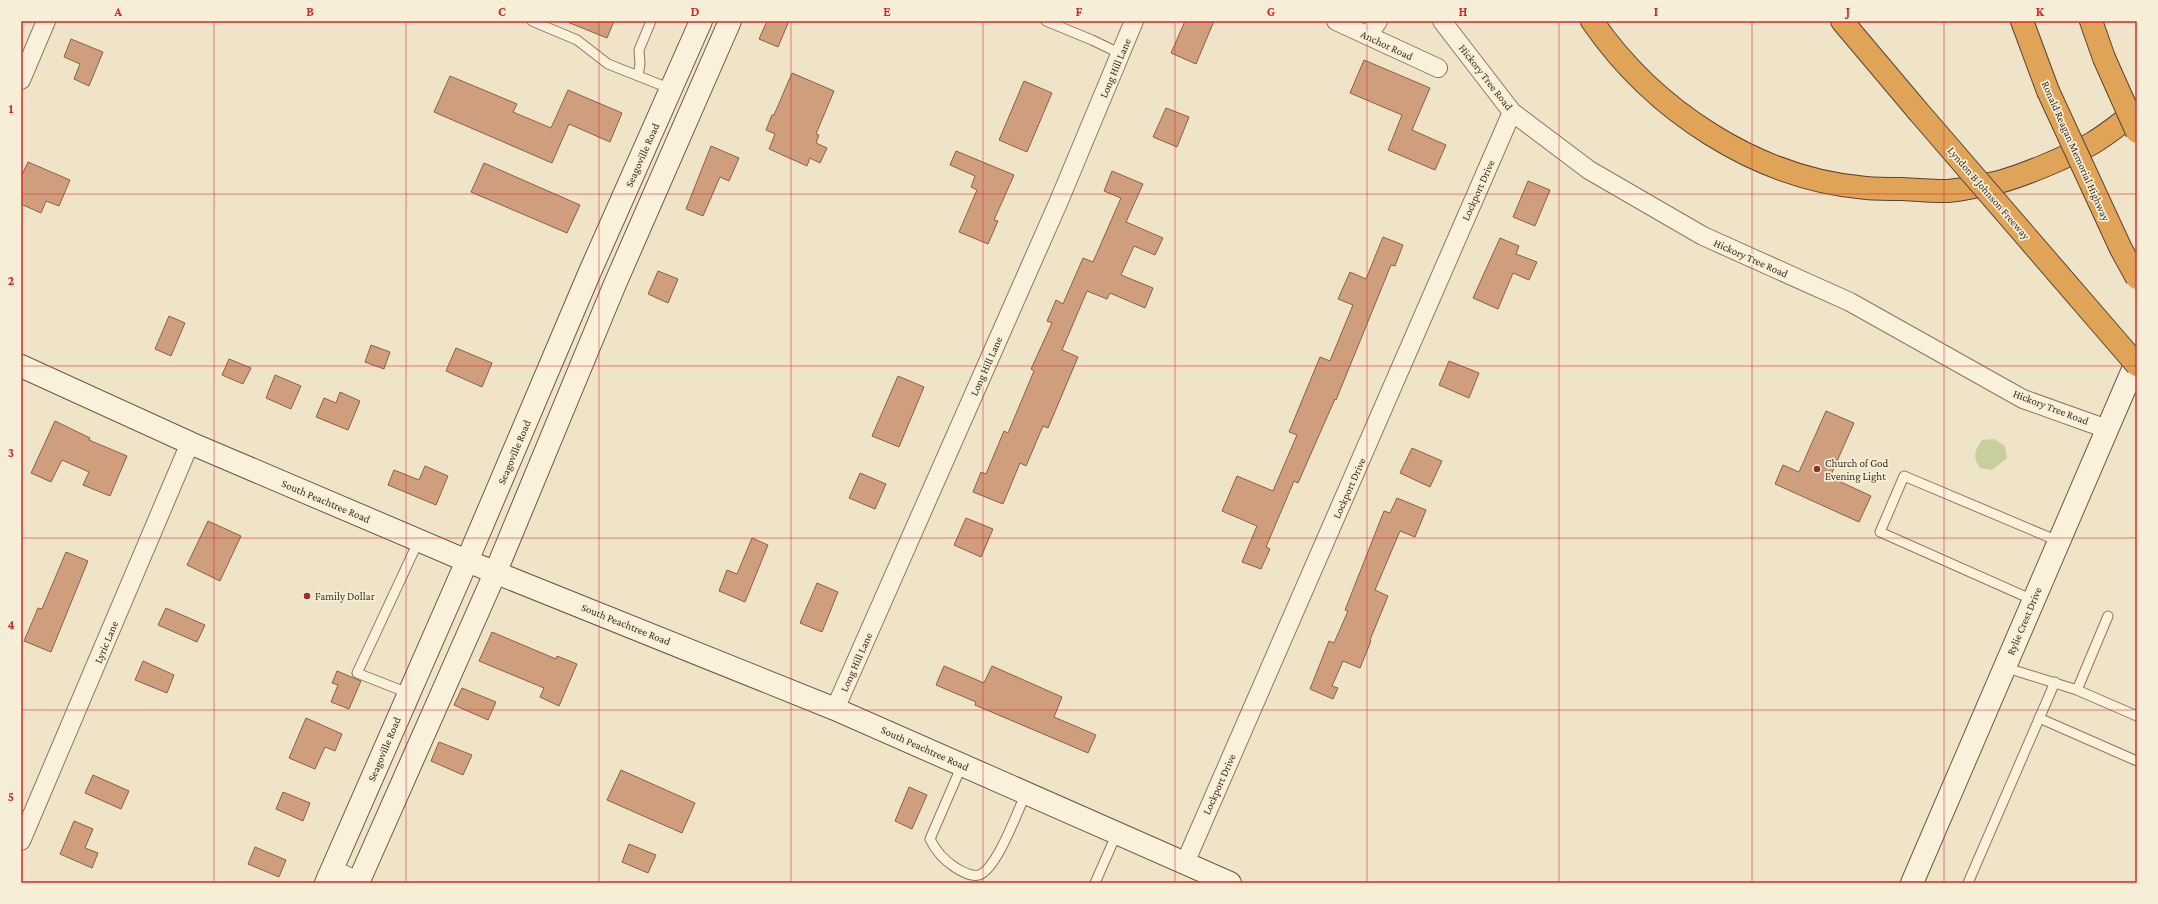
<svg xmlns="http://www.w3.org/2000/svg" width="2158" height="904" font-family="'Crimson Pro',serif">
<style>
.green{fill:#c9cf9b}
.building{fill:#cf9f7d;stroke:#8d5f41}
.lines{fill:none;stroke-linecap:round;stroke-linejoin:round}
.lane-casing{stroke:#8d765c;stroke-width:11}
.street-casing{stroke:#8d765c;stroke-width:20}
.secondary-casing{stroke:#6f573f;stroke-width:24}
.highway-casing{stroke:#5b4430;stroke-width:24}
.lane{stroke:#faf1dc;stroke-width:9}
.street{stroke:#faf1dc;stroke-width:18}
.secondary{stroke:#faf1dc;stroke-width:22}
.highway{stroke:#e0a458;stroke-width:22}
.highway-bridge-casing{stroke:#5b4430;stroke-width:24;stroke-linecap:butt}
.highway-bridge{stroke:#e0a458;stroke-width:22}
.grid{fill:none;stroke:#d62828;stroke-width:1;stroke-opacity:0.55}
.poi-dot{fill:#9e2a2b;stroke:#f7eed8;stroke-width:1.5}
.labels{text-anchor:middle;stroke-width:3.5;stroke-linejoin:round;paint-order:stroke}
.street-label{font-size:11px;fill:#3d2e20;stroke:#f7eed8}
.poi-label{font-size:11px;fill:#3d2e20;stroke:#f7eed8;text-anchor:start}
.neatline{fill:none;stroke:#d62828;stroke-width:1.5}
.grid-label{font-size:13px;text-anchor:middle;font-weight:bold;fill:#d62828}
</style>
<rect width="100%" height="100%" fill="#f0e4c8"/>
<path class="green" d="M1994 439 2005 446 2007 458 1992 470 1980 468C1972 457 1975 450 1982 440Z"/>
<path class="building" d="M565 21H614L607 38Z
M767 21H789L778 47 759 39Z
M1185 21H1214L1196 64 1171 53Z
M71 39 103 52 89 86 74 79 80 64 64 57Z
M1364 60 1430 88 1412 130 1446 145 1435 170 1388 150 1402 115 1350 93Z
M792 73 834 91 816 134 819 135 816 143 827 148 820 163 810 158 807 166 769 149 775 134 766 130 772 115H774Z
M450 76 517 104 513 112 551 128 568 90 622 113 610 142 569 124 552 163 434 112Z
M1024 81 1052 93 1027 152 999 140Z
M1166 108 1189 117 1177 147 1153 137Z
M711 146 739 158 729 181 720 177 703 216 686 209Z
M956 151 1014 175 994 220 998 221 988 244 959 232 977 190 971 187 975 176 950 165Z
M28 162 70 180 59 206 46 201 41 213 21 204V177Z
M484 163 580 205 567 233 471 192Z
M1112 171 1143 184 1126 222 1163 238 1155 255 1134 246 1121 275 1153 288 1145 308 1110 293 1107 299 1087 291 1062 350 1078 357 1048 428 1043 426 1026 466 1020 463 1003 504 973 492 981 472 986 474 1004 431 1008 433 1034 371 1031 369 1052 323 1047 321 1056 300 1063 304 1083 258 1093 262 1121 198 1104 191Z
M1528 181 1550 190 1535 226 1513 217Z
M1383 237 1403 245 1395 266 1391 265 1336 400 1335 399 1298 483 1294 481 1266 547 1270 549 1261 569 1242 562 1257 526 1222 511 1237 476 1273 491 1297 435 1289 432 1320 357 1330 361 1353 305 1338 299 1350 272 1366 279Z
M1500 238 1519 246 1516 254 1537 262 1529 280 1513 273 1498 309 1473 298Z
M658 271 678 279 668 303 648 294Z
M169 316 185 323 171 356 155 349Z
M371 345 390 352 384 369 365 362Z
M456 348 492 363 482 387 446 371Z
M229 359 251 368 243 384 222 375Z
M1449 361 1479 373 1469 398 1439 385Z
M275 375 301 386 291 409 266 398Z
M898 376 924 387 899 447 872 436Z
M340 392 360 401 348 430 316 417 324 398 336 403Z
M1826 411 1854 423 1830 477 1871 496 1859 522 1775 484 1783 465 1799 472Z
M55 421 90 438 89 440 127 456 110 496 83 485 89 472 62 460 51 482 31 473Z
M1412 448 1442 461 1430 487 1400 473Z
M425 466 448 476 436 505 388 485 394 470 419 480Z
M860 473 886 484 875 509 849 498Z
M1397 498 1426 510 1415 537 1400 531 1375 590 1388 596 1370 640 1371 641 1360 668 1343 661 1332 686 1338 688 1333 699 1310 689 1329 641 1334 643 1348 611 1345 610 1384 511 1390 513Z
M966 518 993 529 981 557 954 545Z
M208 521 241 536 220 581 187 565Z
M752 538 768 545 745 602 719 591 727 570 737 574Z
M66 552 88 561 51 652 24 641 38 608 42 609Z
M817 583 838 592 822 632 800 623Z
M166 608 205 625 197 642 158 625Z
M492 632 556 659 557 656 577 664 559 706 540 697 544 688 479 661Z
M143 661 174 675 167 693 135 680Z
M944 666 984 683 992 666 1062 697 1054 717 1096 735 1088 753 975 705 976 702 936 685Z
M337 671 361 681 349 709 331 702 338 685 332 683Z
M462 688 496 702 488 720 454 705Z
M306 718 342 734 335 751 325 747 315 769 289 758Z
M439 742 472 755 463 775 431 761Z
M621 770 695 803 682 833 607 800Z
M93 775 129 791 121 809 85 793Z
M909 787 927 795 912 829 895 821Z
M283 792 310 803 303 821 276 809Z
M74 821 93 829 85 848 98 853 92 868 60 854Z
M629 844 656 855 648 873 622 862Z
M255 847 286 860 279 877 248 864Z"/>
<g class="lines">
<defs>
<path id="lane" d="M532 21 577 40 608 64 671 89
M1046 21 1092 40 1121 54
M638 76 640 64 639 50 651 21
M2033 600 1880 532 1904 476 2058 541
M2004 667 2077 690 2137 716
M2077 690 2108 616
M408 693 357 673 419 540
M2039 718 2137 761
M962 765 930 839C936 852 945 861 956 868 963 872 971 877 979 875 997 869 1018 810 1026 793
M1095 883 1117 833
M1968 883 2055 682"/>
<path id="street" d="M1336 21 1438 68
M1442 21 1512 112 1589 170 1703 236 1850 302 2023 399 2107 429
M1368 36 1378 21
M21 80 46 21
M835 709 1059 201 1134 21
M21 841 190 443
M1185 863 1512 112
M332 869 362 883"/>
<path id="secondary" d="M21 366 190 443 467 561 835 709 1230 883
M326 883 467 561 589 274 701 21
M358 883 496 571 615 284 730 21
M1912 883 2137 360"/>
<path id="highway" d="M1592 21C1653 110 1757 179 1866 188 1878 189 1891 189 1903 189 1918 190 1932 191 1947 191 1964 190 1983 185 1999 182 2025 175 2067 157 2091 144 2107 135 2122 122 2137 111
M1842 21 1917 110
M2022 21 2048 91
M2091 21 2104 58"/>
</defs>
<use href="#lane" class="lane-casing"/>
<use href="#street" class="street-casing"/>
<use href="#secondary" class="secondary-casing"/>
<use href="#highway" class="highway-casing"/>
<use href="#lane" class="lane"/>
<use href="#street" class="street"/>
<use href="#secondary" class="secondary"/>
<use href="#highway" class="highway"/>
<defs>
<path id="highway-bridge" d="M2104 58 2137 132
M2048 91 2121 249 2137 278
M1917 110 2137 365"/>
</defs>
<use href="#highway-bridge" class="highway-bridge-casing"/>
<use href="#highway-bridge" class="highway-bridge"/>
</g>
<path class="grid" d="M214 21V883M406 21V883M599 21V883M791 21V883M983 21V883M1175 21V883M1367 21V883M1559 21V883M1752 21V883M1944 21V883M21 194H2137M21 366H2137M21 538H2137M21 710H2137"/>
<g class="poi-dot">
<circle cx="1817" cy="469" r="4"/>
<circle cx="307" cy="596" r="4"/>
</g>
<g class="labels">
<g class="street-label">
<text transform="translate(1387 45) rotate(25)" y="4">Anchor Road</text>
<text transform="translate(1115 68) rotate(-67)" y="4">Long Hill Lane</text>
<text transform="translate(1486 77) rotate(52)" y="4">Hickory Tree Road</text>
<text transform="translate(2076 151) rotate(66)" y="4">Ronald Reagan Memorial Highway</text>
<text transform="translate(642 155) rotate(-66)" y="4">Seagoville Road</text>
<text transform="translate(1478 190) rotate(-66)" y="4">Lockport Drive</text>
<text transform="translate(1989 193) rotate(49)" y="4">Lyndon B Johnson Freeway</text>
<text transform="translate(1751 258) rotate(24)" y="4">Hickory Tree Road</text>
<text transform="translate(986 366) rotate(-66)" y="4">Long Hill Lane</text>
<text transform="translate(2051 407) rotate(21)" y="4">Hickory Tree Road</text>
<text transform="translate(514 452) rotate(-67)" y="4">Seagoville Road</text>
<text transform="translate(1349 488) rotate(-66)" y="4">Lockport Drive</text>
<text transform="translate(326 501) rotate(23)" y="4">South Peachtree Road</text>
<text transform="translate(2024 621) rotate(-67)" y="4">Rylie Crest Drive</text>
<text transform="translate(626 624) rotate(22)" y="4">South Peachtree Road</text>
<text transform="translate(106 642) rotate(-67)" y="4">Lyric Lane</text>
<text transform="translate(856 662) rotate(-66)" y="4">Long Hill Lane</text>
<text transform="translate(925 748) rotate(24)" y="4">South Peachtree Road</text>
<text transform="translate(384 749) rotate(-67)" y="4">Seagoville Road</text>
<text transform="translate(1219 784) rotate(-66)" y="4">Lockport Drive</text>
</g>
<g class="poi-label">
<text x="1825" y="467">Church of God<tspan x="1825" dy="13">Evening Light</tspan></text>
<text x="315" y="600">Family Dollar</text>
</g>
</g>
<rect width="2158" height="904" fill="none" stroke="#f7eed8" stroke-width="44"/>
<rect x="22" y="22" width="2114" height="860" class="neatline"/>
<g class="grid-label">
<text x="118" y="16">A</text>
<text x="310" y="16">B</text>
<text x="502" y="16">C</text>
<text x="695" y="16">D</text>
<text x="887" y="16">E</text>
<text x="1079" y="16">F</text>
<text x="1271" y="16">G</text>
<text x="1463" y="16">H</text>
<text x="1656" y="16">I</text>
<text x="1848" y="16">J</text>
<text x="2040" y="16">K</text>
<text x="11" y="113">1</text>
<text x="11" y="285">2</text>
<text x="11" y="457">3</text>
<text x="11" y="629">4</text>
<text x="11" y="801">5</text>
</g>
</svg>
